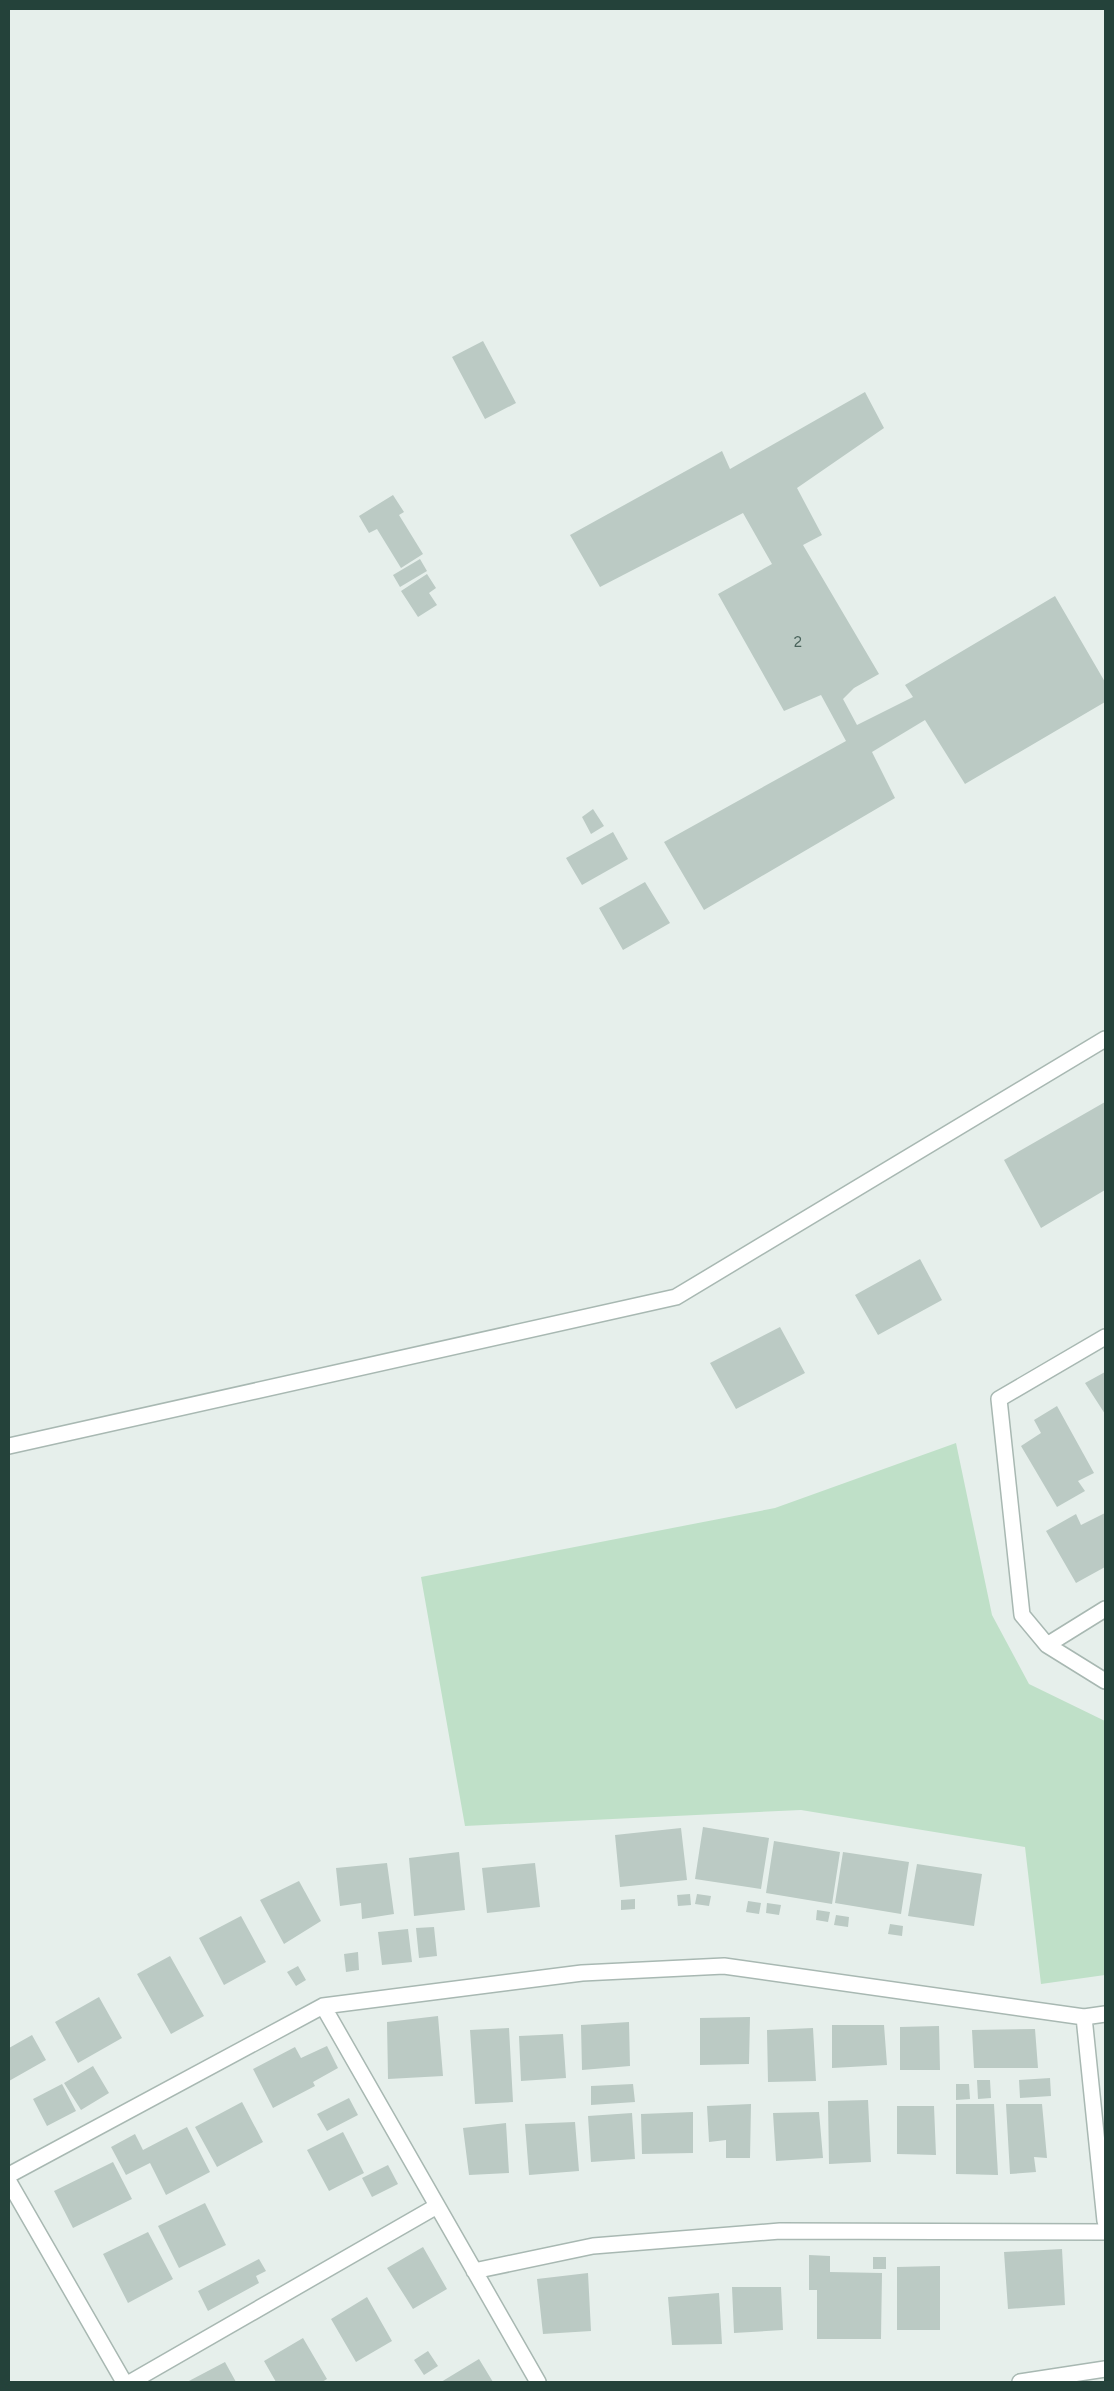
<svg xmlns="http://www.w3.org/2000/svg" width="1114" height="2391" font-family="Figtree,sans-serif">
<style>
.green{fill:#bfe0c8}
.building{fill:#bbcac4}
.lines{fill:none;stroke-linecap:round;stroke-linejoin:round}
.minor-casing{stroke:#a8b8b2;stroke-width:18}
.minor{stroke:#fff;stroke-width:15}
.labels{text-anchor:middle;stroke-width:4;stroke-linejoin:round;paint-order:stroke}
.number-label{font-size:15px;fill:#4a645c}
</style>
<rect width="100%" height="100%" fill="#e6efeb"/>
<path class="green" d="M956 1443 992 1615 1029 1684 1105 1721V1975L1041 1984 1025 1847 801 1810 465 1826 421 1577 775 1508Z"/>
<path class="building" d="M483 341 516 403 485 419 452 357Z
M865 392 884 428 797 488 822 535 803 545 879 674 854 688 843 699 857 725 913 697 905 685 1055 596 1105 682V702L965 784 925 720 872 752 895 798 704 910 664 842 846 741 821 695 784 711 718 594 772 564 743 513 600 587 570 535 722 451 730 469Z
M393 495 404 512 399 515 423 554 401 568 377 529 369 533 359 516Z
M420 559 427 571 400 587 393 575Z
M427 574 436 588 429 593 437 605 418 617 401 591Z
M593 809 604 826 591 834 582 817Z
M613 832 628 859 582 885 566 858Z
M645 882 670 923 623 950 599 908Z
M1105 1102V1190L1041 1228 1004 1160Z
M920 1259 942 1300 878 1335 855 1295Z
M780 1327 805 1373 736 1409 710 1363Z
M1105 1372V1414L1085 1383Z
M1057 1406 1094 1473 1078 1481 1085 1491 1057 1507 1021 1446 1041 1433 1034 1420Z
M1105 1513V1567L1076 1583 1046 1531 1076 1514 1081 1525Z
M703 1827 769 1838 761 1889 695 1879Z
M681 1828 687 1880 620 1887 615 1835Z
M774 1841 840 1852 832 1904 766 1893Z
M459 1852 465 1910 414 1916 409 1858Z
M843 1852 909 1862 901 1914 835 1903Z
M387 1863 394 1914 362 1919 361 1903 340 1906 336 1868Z
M535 1863 540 1907 487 1913 482 1868Z
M917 1864 982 1874 974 1926 908 1916Z
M299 1881 321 1921 284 1944 260 1900Z
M690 1894 691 1905 678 1906 677 1895Z
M697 1894 711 1896 709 1906 695 1904Z
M635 1899V1909L621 1910V1900Z
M748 1901 761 1903 759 1914 746 1912Z
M767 1903 781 1905 779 1915 766 1913Z
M817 1910 830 1912 828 1922 816 1920Z
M836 1915 849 1917 848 1927 834 1925Z
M241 1916 266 1962 224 1985 199 1938Z
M890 1924 903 1926 902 1936 888 1934Z
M434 1927 437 1956 419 1958 416 1928Z
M408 1929 412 1962 382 1965 378 1932Z
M358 1952 359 1970 346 1972 344 1954Z
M170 1956 204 2016 171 2034 137 1974Z
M298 1966 306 1980 296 1986 287 1972Z
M99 1997 122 2038 78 2063 55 2022Z
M438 2016 443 2076 388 2079 387 2022Z
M750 2017 749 2064 700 2065V2018Z
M629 2022 630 2066 582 2070 581 2025Z
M832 2025H884L887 2065 832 2068Z
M939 2026 940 2070H900V2027Z
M509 2028 513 2102 475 2104 470 2030Z
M813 2028 816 2081 768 2082 767 2030Z
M1035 2029 1038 2068H974L972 2030Z
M563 2034 566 2078 521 2081 519 2036Z
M32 2035 46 2060 9 2081V2048Z
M327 2046 338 2068 313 2082 315 2086 273 2108 253 2069 295 2047 301 2058Z
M93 2066 109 2093 81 2110 64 2083Z
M1050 2078 1051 2096 1020 2098 1019 2080Z
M977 2080H990L991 2098 978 2099Z
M62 2084 76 2111 47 2126 33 2099Z
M633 2084 635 2102 591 2105V2086Z
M956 2084H969L970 2099 956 2100Z
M349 2098 358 2115 327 2131 317 2114Z
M868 2100 871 2162 829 2164 828 2101Z
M242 2102 263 2142 217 2167 195 2127Z
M751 2104 750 2158H726V2140L709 2142 707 2106Z
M956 2104H994L998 2175 956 2174Z
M1006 2104H1042L1047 2158 1034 2157 1036 2172 1010 2174Z
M897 2106H934L936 2155 897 2154Z
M693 2112V2153L642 2154 641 2114Z
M819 2112 823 2158 776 2161 773 2113Z
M632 2113 635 2159 591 2162 588 2116Z
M575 2122 579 2171 529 2175 525 2124Z
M506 2123 509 2173 469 2175 463 2128Z
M187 2127 210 2172 166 2195 150 2163 126 2175 111 2147 135 2134 143 2150Z
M343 2132 364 2173 329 2191 307 2150Z
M113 2162 132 2199 73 2228 54 2191Z
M388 2165 398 2184 372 2197 362 2178Z
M205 2203 226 2245 179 2268 158 2226Z
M148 2232 173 2279 128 2303 103 2254Z
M423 2247 447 2289 413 2309 387 2268Z
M1062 2249 1065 2305 1008 2309 1004 2252Z
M809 2255 830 2256V2272L882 2273 881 2339H817V2290H809Z
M873 2257H886V2269H873Z
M259 2259 266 2271 256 2276 259 2283 208 2311 198 2291Z
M940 2266V2330H897V2267Z
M588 2273 591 2331 543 2334 537 2279Z
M732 2287H781L783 2330 734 2333Z
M719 2293 722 2344 672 2345 668 2297Z
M367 2297 392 2341 356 2362 331 2319Z
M303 2338 327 2379 322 2382H276L264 2361Z
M428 2351 438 2366 424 2375 414 2360Z
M479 2359 493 2382H441Z
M225 2362 236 2382H187Z"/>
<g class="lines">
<defs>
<path id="minor" d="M1105 1337 999 1399 1022 1615 1047 1645 1105 1681
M9 1446 676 1297 1105 1039
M1047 1645 1105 1609
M323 2006 538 2382
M1084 2017 1105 2221
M9 2175 323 2006 582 1973 724 1966 1084 2017 1105 2014
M9 2182 124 2382
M474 2271 593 2246 780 2231 1105 2232
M131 2382 437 2206
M1020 2382 1105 2369"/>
</defs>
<use href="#minor" class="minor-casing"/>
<use href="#minor" class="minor"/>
</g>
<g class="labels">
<g class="number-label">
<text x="798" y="647">2</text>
</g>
</g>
<rect width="1114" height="2391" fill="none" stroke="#24423a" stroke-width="20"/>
</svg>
